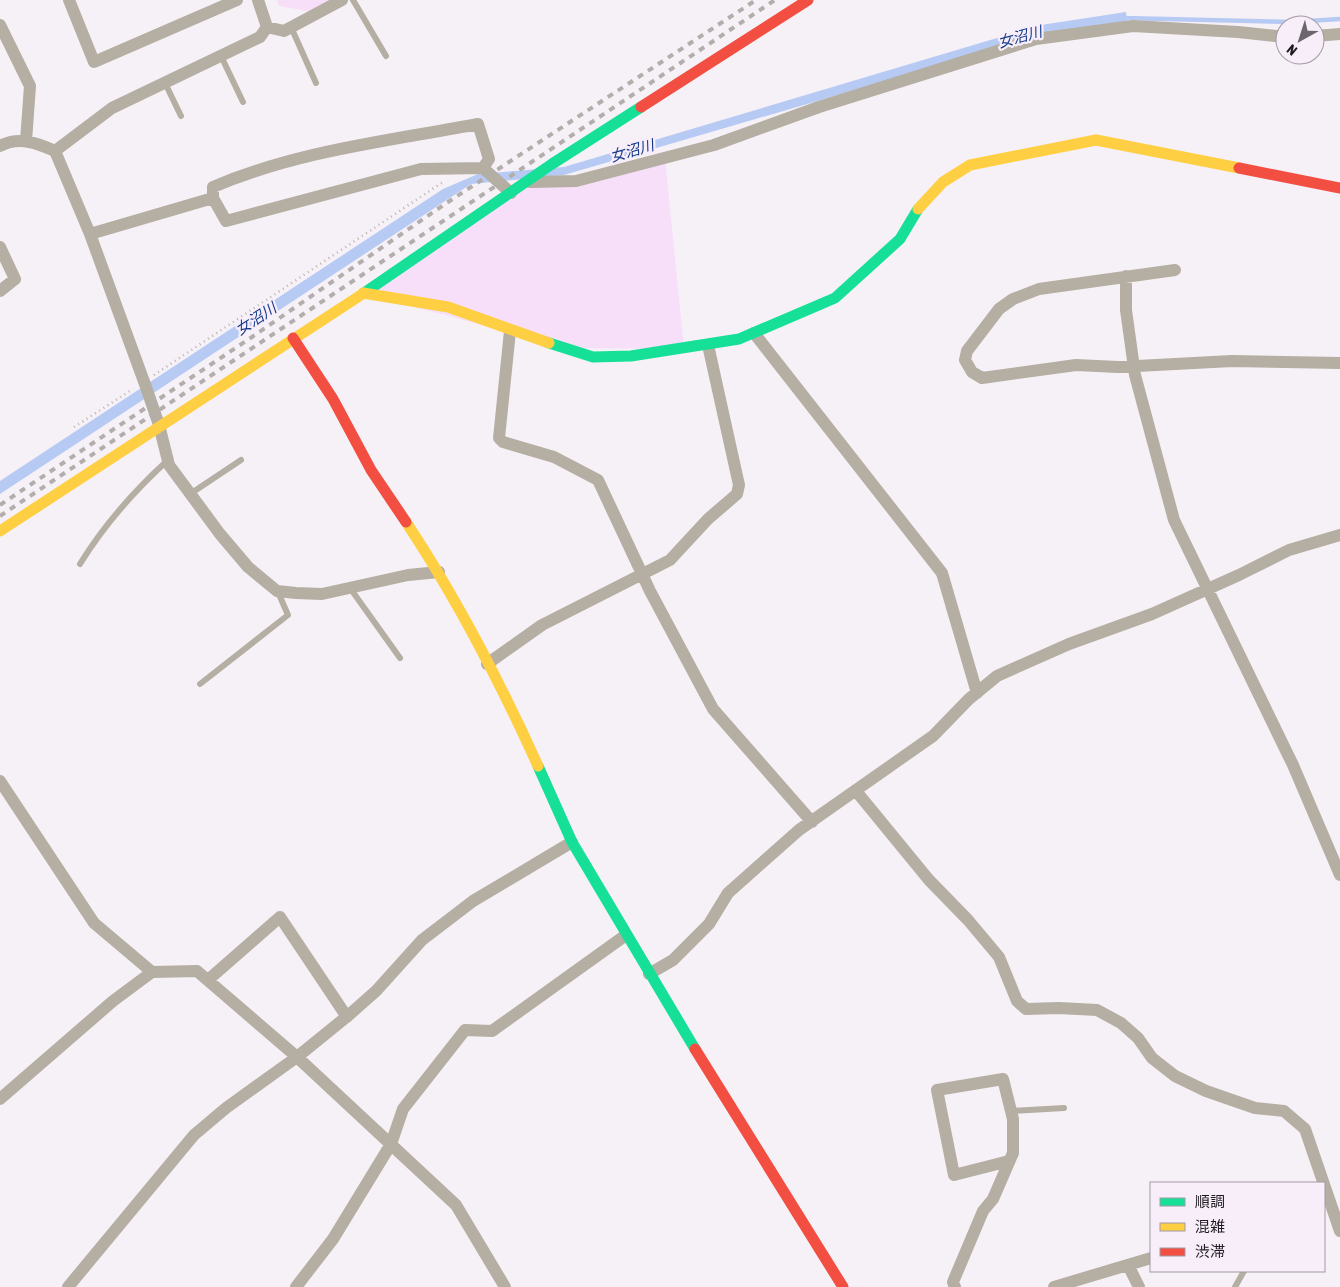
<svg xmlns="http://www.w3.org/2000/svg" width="1340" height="1287" font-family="'Asap Condensed','Noto Sans JP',sans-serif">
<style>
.green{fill:#f7dffa}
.water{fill:#b6caf4}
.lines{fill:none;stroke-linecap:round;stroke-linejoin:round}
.stream{stroke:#b6caf4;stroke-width:4.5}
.path{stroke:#b9b3ad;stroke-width:2.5;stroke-dasharray:1 4;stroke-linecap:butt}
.lane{stroke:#b5aea2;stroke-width:6}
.street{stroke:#b5aea2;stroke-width:12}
.fast{stroke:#16e098;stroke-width:11}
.slow{stroke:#ffcf43;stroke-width:11}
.jam{stroke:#f24e42;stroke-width:11}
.rail{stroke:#b3aeab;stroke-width:4;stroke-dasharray:6 6;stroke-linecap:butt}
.labels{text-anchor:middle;stroke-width:4.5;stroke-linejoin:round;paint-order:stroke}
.water-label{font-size:15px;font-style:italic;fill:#133a8a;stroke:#f8eefa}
</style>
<rect width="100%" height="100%" fill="#f6f1f7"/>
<path class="green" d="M277 0H341L318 13 279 6Z
M665 158 684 349 566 348 363 293 530 182 576 181Z"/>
<path class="water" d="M1126 12 1127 22 1043 35 564 175 471 184 0 494V481L443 189 478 174 564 167 1041 25Z"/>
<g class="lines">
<path class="stream" d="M1123 18 1291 22 1340 19"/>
<path class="path" d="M154 375 443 182
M74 427 133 389"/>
<path class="lane" d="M353 0 386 56
M291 27 316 83
M221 56 243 102
M165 83 181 116
M190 494 241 460
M80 564C104 525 134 491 168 460
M350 588 400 658
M200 684 288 615 278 592
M1011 1111 1064 1108
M1235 1287 1244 1271"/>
<path class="street" d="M69 0 94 62 237 0
M258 0 267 27
M0 25 30 86 26 141
M267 27 284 31 342 0
M1315 36 1340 34
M0 146C19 136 37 143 55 151L90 234 146 387 159 425 169 465 220 534 248 567 277 591 296 593 322 594 408 575 439 572
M55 151 112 108 260 37 267 27
M530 182 576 181 714 145 819 107 1036 39 1133 26 1238 32 1285 37
M213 198V187C297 151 388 141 478 124L489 159 483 168
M90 234 213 198 226 221 421 169 483 168 511 193
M0 247 15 279 0 291
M1175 270 1039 289 1013 299 999 309 967 351 965 360 972 372 982 378 1076 365 1118 367 1232 361 1340 363
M1126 276V310L1135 375 1174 520 1293 765 1340 875
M510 331 499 438 503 442 554 457 598 480 650 591 713 709 812 822
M754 333 942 573 977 693
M487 664 542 625 670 560 708 519 737 494 739 485 708 345
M0 781 94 923 152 972
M856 791 929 880 968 920 999 957 1017 1001 1026 1009 1059 1008 1097 1010 1121 1023 1138 1038 1152 1058 1175 1076 1206 1091 1255 1108 1284 1111 1305 1129 1340 1231
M649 974 673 960 709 924 728 893 799 830 933 736 969 699 997 676 1069 644 1152 614 1239 575 1289 550 1340 535
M208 980 280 917 347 1017
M0 1099 113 1001 152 972 197 971 297 1057 456 1205 505 1287
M1128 1265 1139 1287
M68 1287 194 1135 226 1108 297 1057 350 1014 376 991 422 940 473 901 572 842
M296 1287 333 1239 391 1144 403 1109 465 1030 492 1031 626 935
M955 1287 953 1282 983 1211 993 1199 1013 1153V1119L1003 1079 937 1090 954 1175 1009 1161
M1054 1287 1151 1258"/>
<path class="fast" d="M364 293 552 164 641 107
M549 343 593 357 631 356 739 339 835 298 900 239 918 209
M538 766 572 842 695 1049"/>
<path class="slow" d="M918 209 943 182 970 165 1096 140 1239 168
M363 293 448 307 549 343
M406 522C457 599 500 682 538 766
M0 531 364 293"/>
<path class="jam" d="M641 107 808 0
M1239 168 1340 188
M293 338 333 399 371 470 406 522
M695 1049 843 1287"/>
<path class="rail" d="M0 505 252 337 445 204 756 0
M0 516 775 0"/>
</g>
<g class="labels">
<g class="water-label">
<text transform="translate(1020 37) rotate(-15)" y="5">女沼川</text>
<text transform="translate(632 151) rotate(-16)" y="5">女沼川</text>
<text transform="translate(256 319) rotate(-33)" y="5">女沼川</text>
</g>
</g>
<rect x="1150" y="1182" width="175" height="90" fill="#f8eefa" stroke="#a19aa3"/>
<rect x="1160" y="1198" width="25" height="8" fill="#16e098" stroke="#a19aa3"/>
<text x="1195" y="1207" font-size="15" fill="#1f1b20">順調</text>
<rect x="1160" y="1223" width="25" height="8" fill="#ffcf43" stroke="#a19aa3"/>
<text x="1195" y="1232" font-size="15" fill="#1f1b20">混雑</text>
<rect x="1160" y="1248" width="25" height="8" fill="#f24e42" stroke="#a19aa3"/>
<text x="1195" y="1257" font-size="15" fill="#1f1b20">渋滞</text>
<g transform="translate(1300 40) rotate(219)"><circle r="24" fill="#f8eefa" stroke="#a19aa3"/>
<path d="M0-4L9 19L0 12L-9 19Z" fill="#6a666b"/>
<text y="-8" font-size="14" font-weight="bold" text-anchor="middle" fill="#1f1b20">N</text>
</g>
</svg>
